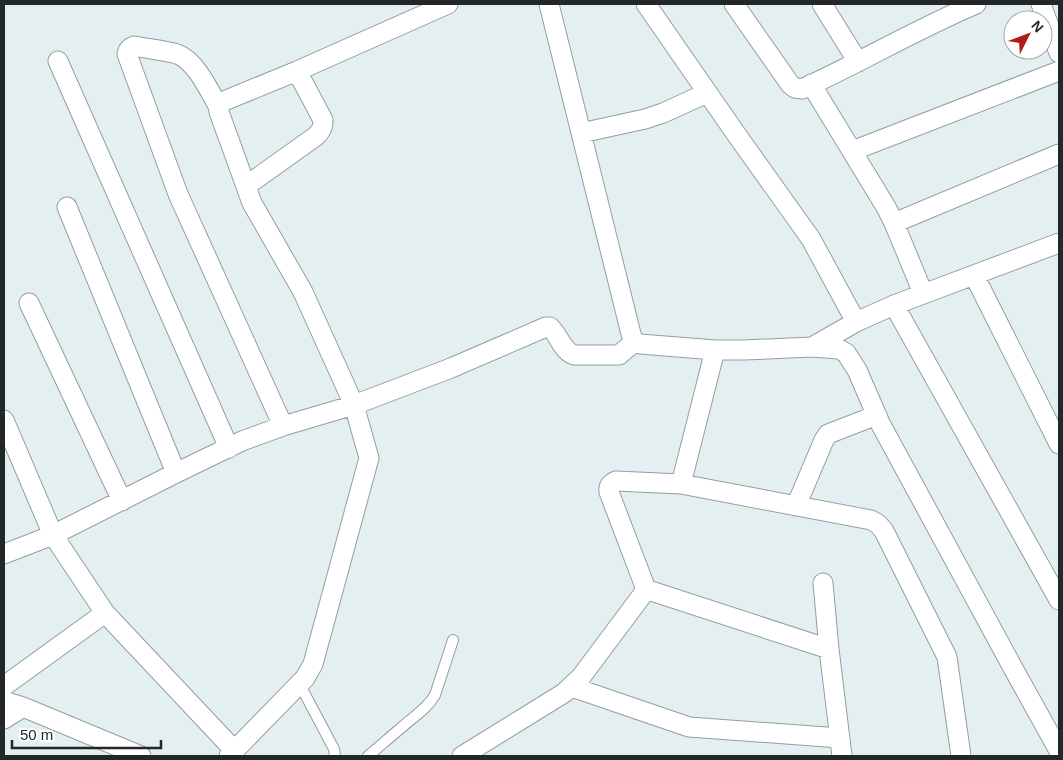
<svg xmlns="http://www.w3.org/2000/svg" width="1063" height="760" font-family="Helvetica,sans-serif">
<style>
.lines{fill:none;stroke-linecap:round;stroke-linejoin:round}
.lane-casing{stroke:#949ea0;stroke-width:12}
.street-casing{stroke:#949ea0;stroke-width:21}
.lane{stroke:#fff;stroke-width:10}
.street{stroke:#fff;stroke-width:19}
</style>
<rect width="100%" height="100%" fill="#e3eff1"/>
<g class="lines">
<defs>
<path id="lane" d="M299 683 334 749 335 756
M368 756C379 747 390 737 401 728 413 717 427 709 435 695L453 640"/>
<path id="street" d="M549 4 631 334 634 342 640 344 715 350H744L812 347 839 349 846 353 857 370 880 423 1013 668 1059 751
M646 4 734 131 811 239 856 322
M734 4 790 84 795 88 802 89C861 62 917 29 976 4
M822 4 858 62
M1041 4 1059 53
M58 61 229 448
M811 84 886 207 894 223 923 293
M218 106C209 90 195 60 177 54 163 50 148 49 134 46 130 48 128 49 127 54L178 194 283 426
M581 133 645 119 663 113 707 93
M852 151 1059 71
M246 186 316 136C321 131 323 128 323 120L297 71
M67 207 176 473
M894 223 1059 154
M974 275 1059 444
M29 303 122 501
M894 305 1059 600
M812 347 856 322 894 305 1059 243
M4 420 53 535 105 613 234 750
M681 484 715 350
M796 506 824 440 828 434 877 415
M4 554 53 535 176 473 242 441 283 426 354 405 451 368 546 327H550C559 335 562 351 574 355H619L634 342
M823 583 829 649 842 756
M645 589 829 649
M4 686 105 613
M572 687 689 727 840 738
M4 701 23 707 141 756
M4 719 23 707
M229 756 305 678 313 664 369 458 354 405 303 292 252 203 219 112 218 106 224 101 297 71 448 4
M462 756 564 693 581 677 643 594 645 589 644 584 609 492C608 486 610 484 616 481L681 484 871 520 878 524 884 531 947 657 961 756"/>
</defs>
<use href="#lane" class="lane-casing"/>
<use href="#street" class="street-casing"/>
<use href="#lane" class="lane"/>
<use href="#street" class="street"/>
</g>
<rect width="1063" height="760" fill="none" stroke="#222727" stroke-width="10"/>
<g transform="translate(1028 35) rotate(48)"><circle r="24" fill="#ffffff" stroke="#a7a9a9"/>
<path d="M0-4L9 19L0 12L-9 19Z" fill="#ae1d1b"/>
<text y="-8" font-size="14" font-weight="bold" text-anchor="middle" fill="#222727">N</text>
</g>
<path d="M12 740v8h149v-8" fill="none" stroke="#222727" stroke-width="2.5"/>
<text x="20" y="740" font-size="15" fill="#222727" stroke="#ffffff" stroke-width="4" paint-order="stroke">50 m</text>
</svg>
